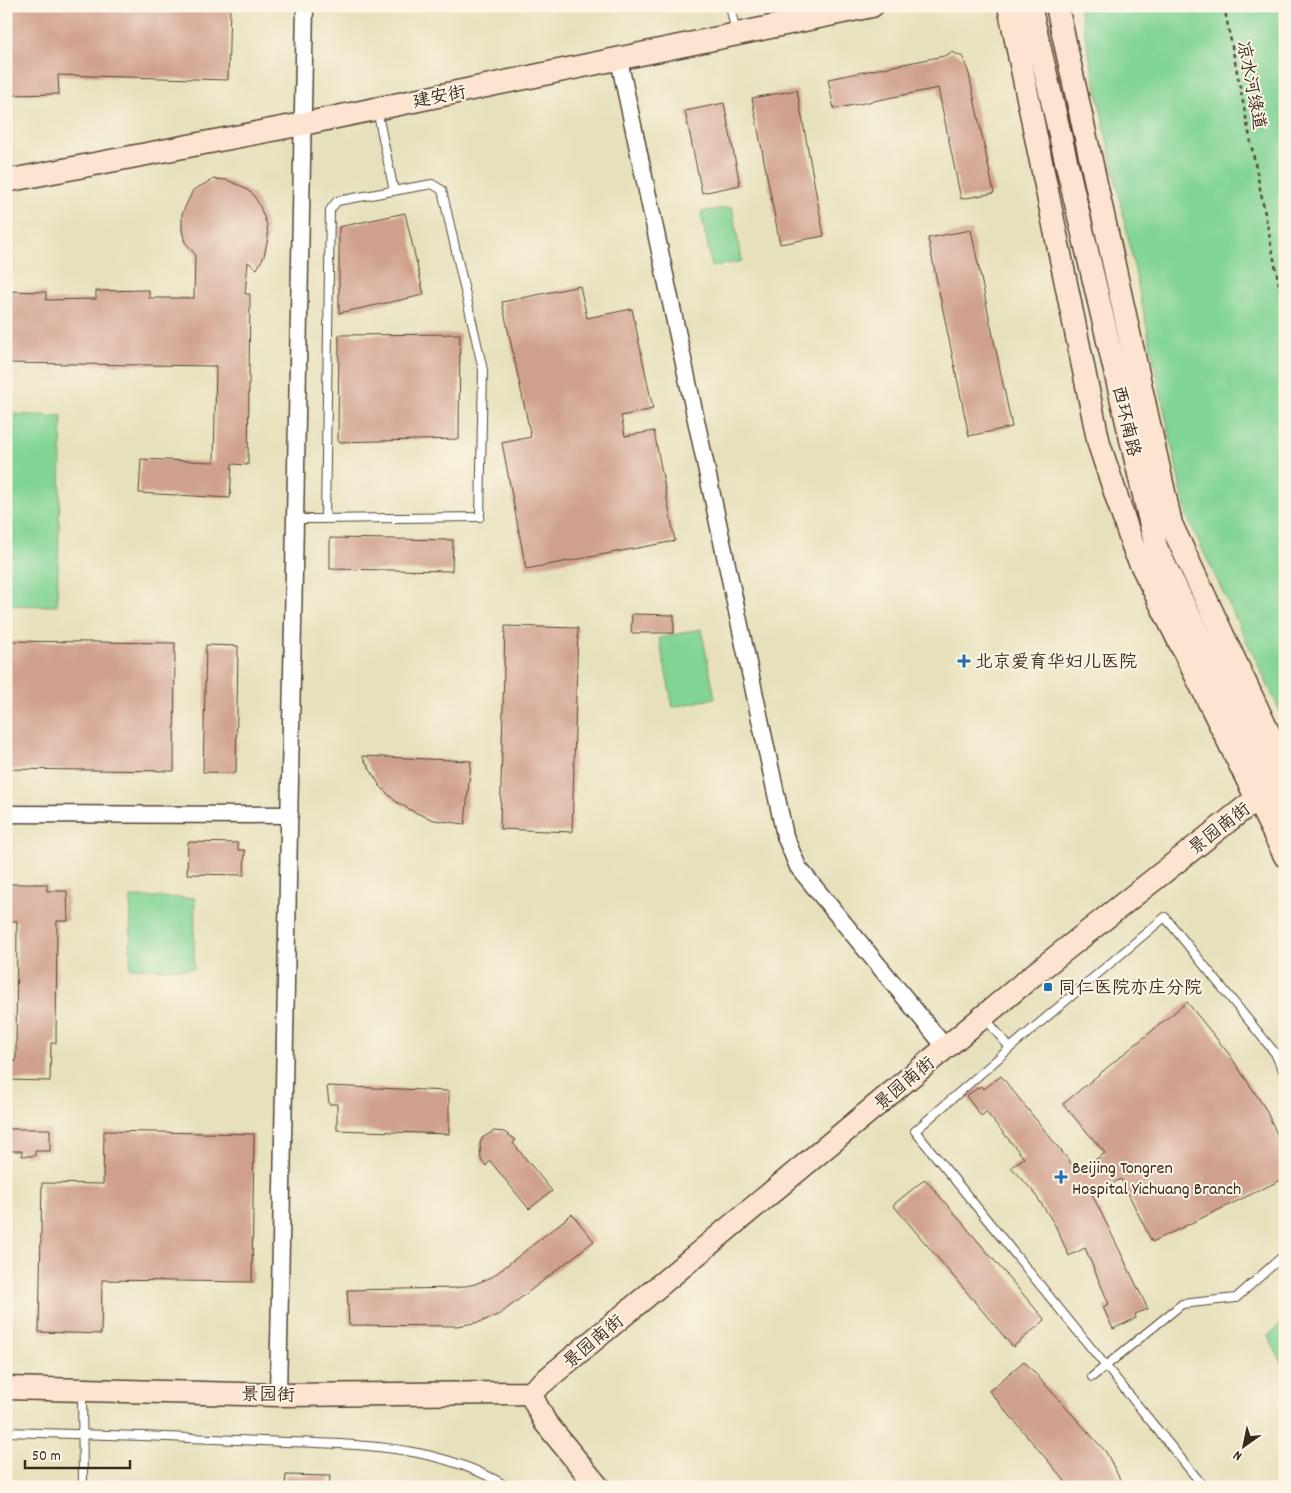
<svg xmlns="http://www.w3.org/2000/svg" width="1291" height="1493" font-family="Dekko,'LXGW WenKai TC',sans-serif">
<style>
.green{fill:#82d496;stroke:#5e7f5a}
.building{fill:#d0a08e}
.lines{fill:none;stroke-linecap:round;stroke-linejoin:round}
.lane-casing{stroke:#554536;stroke-width:10}
.street-casing{stroke:#554536;stroke-width:19}
.secondary-casing{stroke:#554536;stroke-width:25}
.path{stroke:#554536;stroke-width:2.5;stroke-dasharray:4 4;stroke-linecap:butt}
.lane{stroke:#fff;stroke-width:8}
.street{stroke:#fff;stroke-width:16}
.secondary{stroke:#fde4d0;stroke-width:22}
.poi-dot{fill:#1f6fb2;stroke:#fcf5e5;stroke-width:2}
.labels{text-anchor:middle;stroke-width:4;stroke-linejoin:round;paint-order:stroke}
.street-label{font-size:18px;fill:#3b2a1e;stroke:#fcf5e5}
.poi-label{font-size:18px;fill:#3b2a1e;stroke:#fcf5e5;text-anchor:start}
</style>
<rect width="100%" height="100%" fill="#fcf5e5"/>
<filter id="ink" filterUnits="userSpaceOnUse"><feTurbulence type="fractalNoise" baseFrequency=".02" numOctaves="2"/><feDisplacementMap in="SourceGraphic" scale="10" xChannelSelector="R" yChannelSelector="G"/><feConvolveMatrix kernelMatrix="1 2 1 2 8 2 1 2 1" color-interpolation-filters="sRGB"/></filter>
<filter id="wash" filterUnits="userSpaceOnUse"><feTurbulence type="fractalNoise" baseFrequency=".0096" numOctaves="4" result="noise"/><feDisplacementMap in="SourceGraphic" scale="20" xChannelSelector="R" yChannelSelector="G"/><feGaussianBlur stdDeviation="1.12" result="paint"/><feColorMatrix in="noise" values="0 0 0 0 0 0 0 0 0 0 0 0 0 0 0 0 0 1.4 0 .05"/><feComposite in="paint" operator="in"/></filter>
<g filter="url(#wash)">
<rect width="100%" height="100%" fill="#e7e0bc"/>
<path class="green" d="M1079 6H1285V721L1187 517Z
M732 207 742 261 712 267 701 212Z
M6 414 62 416 57 606 6 605Z
M701 629 715 698 673 707 659 638Z
M131 897 195 898 194 969 130 968Z
M1285 1320V1369L1268 1336Z"/>
<g id="blocks">
<path class="building" d="M6 6H230L228 80 58 75 59 94 6 95Z
M952 52 963 57 969 74 994 193 961 199 938 88 834 109 828 79 944 56Z
M797 90 824 236 780 244 752 98Z
M724 103 740 185 702 193 685 111Z
M214 179 227 180 241 186 253 194 259 204 267 225 268 238 264 256 257 269 248 262 245 294H250L248 465 232 464 230 498 139 493 141 459 214 462 216 366 6 363V291L46 292V300L96 299V291L149 290V298H194L195 254 185 242 182 230V214L193 190Z
M405 213 424 295 339 313V227Z
M971 230 1012 427 969 436 928 238Z
M580 286 587 318 632 309 653 409 621 416 625 436 654 431 675 541 526 569 502 443 531 437 502 302Z
M460 334 459 439 338 442 339 335Z
M330 538 453 540 452 571 330 569Z
M632 614 674 615V633H631Z
M505 626 578 628 572 832 500 829Z
M6 641 175 643 174 771 6 769Z
M206 645 238 646 236 773 203 772Z
M362 756 471 761 465 824 434 820 414 812 395 801 380 786Z
M188 842 238 843V850H245L244 875 187 874Z
M6 884H47V891H67L68 921H57L56 1043H51L50 1081 6 1080V1061H16L17 921H6Z
M1187 1002 1229 1054 1265 1108 1285 1151V1178L1152 1242 1121 1179 1092 1194 1148 1309 1135 1314 1136 1318 1113 1329 1103 1307 1109 1304 1085 1248 1069 1256 1055 1225 1033 1191 1011 1167 1024 1158 986 1112 981 1116 966 1096 981 1086 984 1089 1001 1076 1078 1172 1105 1153 1063 1104Z
M327 1086 449 1091V1134L337 1130V1104H329Z
M6 1129H50V1151H35V1156H22V1151H6Z
M104 1131 254 1134 252 1282 102 1280 101 1334 39 1332 42 1183 103 1184Z
M494 1131 504 1132 516 1140 513 1143 552 1191 529 1209 490 1161 486 1166 481 1160 480 1144 482 1138Z
M925 1179 1045 1320 1013 1347 893 1205Z
M572 1214 594 1241 500 1314 480 1322 457 1326 349 1325 347 1290 456 1288 475 1284 492 1277Z
M1024 1361 1106 1452 1124 1487H1070L989 1391Z
M286 1475 330 1476 329 1487H285Z"/>
</g>
</g>
<g filter="url(#ink)">
<use href="#blocks" fill-opacity="0" stroke="#554536" stroke-width="1"/>
<g class="lines">
<defs>
<path id="lane" d="M730 6 736 33
M377 110 394 191
M296 519H317L480 517 483 370 442 190 432 184 337 201 330 210 325 519
M985 1018 1010 1048 915 1131 1204 1487
M1010 1048 1165 917 1275 1053 1285 1075
M1092 1377 1182 1304 1236 1298 1285 1254
M82 1391 83 1487
M6 1432C91 1434 176 1437 261 1441 346 1445 433 1441 508 1487"/>
<path id="street" d="M619 60 785 836 798 867 946 1048
M6 814 290 815
M278 1395 305 6"/>
<path id="secondary" d="M1009 6 1099 444 1135 552 1285 856
M1030 6 1156 547 1285 814
M1057 6 1171 524 1285 768
M6 181 303 124 872 6
M6 1388 278 1395 530 1393
M530 1393 1032 976 1271 787 1285 780
M530 1393 545 1422 598 1487"/>
</defs>
<use href="#lane" class="lane-casing"/>
<use href="#street" class="street-casing"/>
<use href="#secondary" class="secondary-casing"/>
<path class="path" d="M1224 6 1285 315"/>
<use href="#lane" class="lane"/>
<use href="#street" class="street"/>
<use href="#secondary" class="secondary"/>
</g>
</g>
<g class="poi-dot">
<path d="M961.5 653.5h5v5h5v5h-5v5h-5v-5h-5v-5h5z"/>
<rect x="1043" y="982" width="10" height="10" rx="2.5"/>
<path d="M1058.5 1169.5h5v5h5v5h-5v5h-5v-5h-5v-5h5z"/>
</g>
<g class="labels">
<g class="street-label">
<text transform="translate(1252 85) rotate(79)" y="6">凉水河绿道</text>
<text transform="translate(439 96) rotate(-11)" y="6">建安街</text>
<text transform="translate(1127 421) rotate(77)" y="6">西环南路</text>
<text transform="translate(1219 828) rotate(-38)" y="6">景园南街</text>
<text transform="translate(904 1083) rotate(-40)" y="6">景园南街</text>
<text transform="translate(593 1341) rotate(-40)" y="6">景园南街</text>
<text transform="translate(268 1394) rotate(1)" y="6">景园街</text>
</g>
<g class="poi-label">
<text x="975" y="667">北京爱育华妇儿医院</text>
<text x="1058" y="993">同仁医院亦庄分院</text>
<text x="1072" y="1173">Beijing Tongren<tspan x="1072" dy="21">Hospital Yichuang Branch</tspan></text>
</g>
</g>
<rect width="1291" height="1493" fill="none" stroke="#fcf5e5" stroke-width="25"/>
<g transform="translate(1244 1446) rotate(213)" stroke="#fcf5e5" stroke-width="4" paint-order="stroke">
<path d="M0-4L9 19L0 12L-9 19Z" fill="#3b2a1e"/>
<text y="-8" font-size="14" font-weight="bold" text-anchor="middle" fill="#3b2a1e">N</text>
</g>
<path d="M25 1460v8h105v-8" fill="none" stroke="#3b2a1e" stroke-width="2.5"/>
<text x="32" y="1460" font-size="15" fill="#3b2a1e" stroke="#fcf5e5" stroke-width="4" paint-order="stroke">50 m</text>
</svg>
